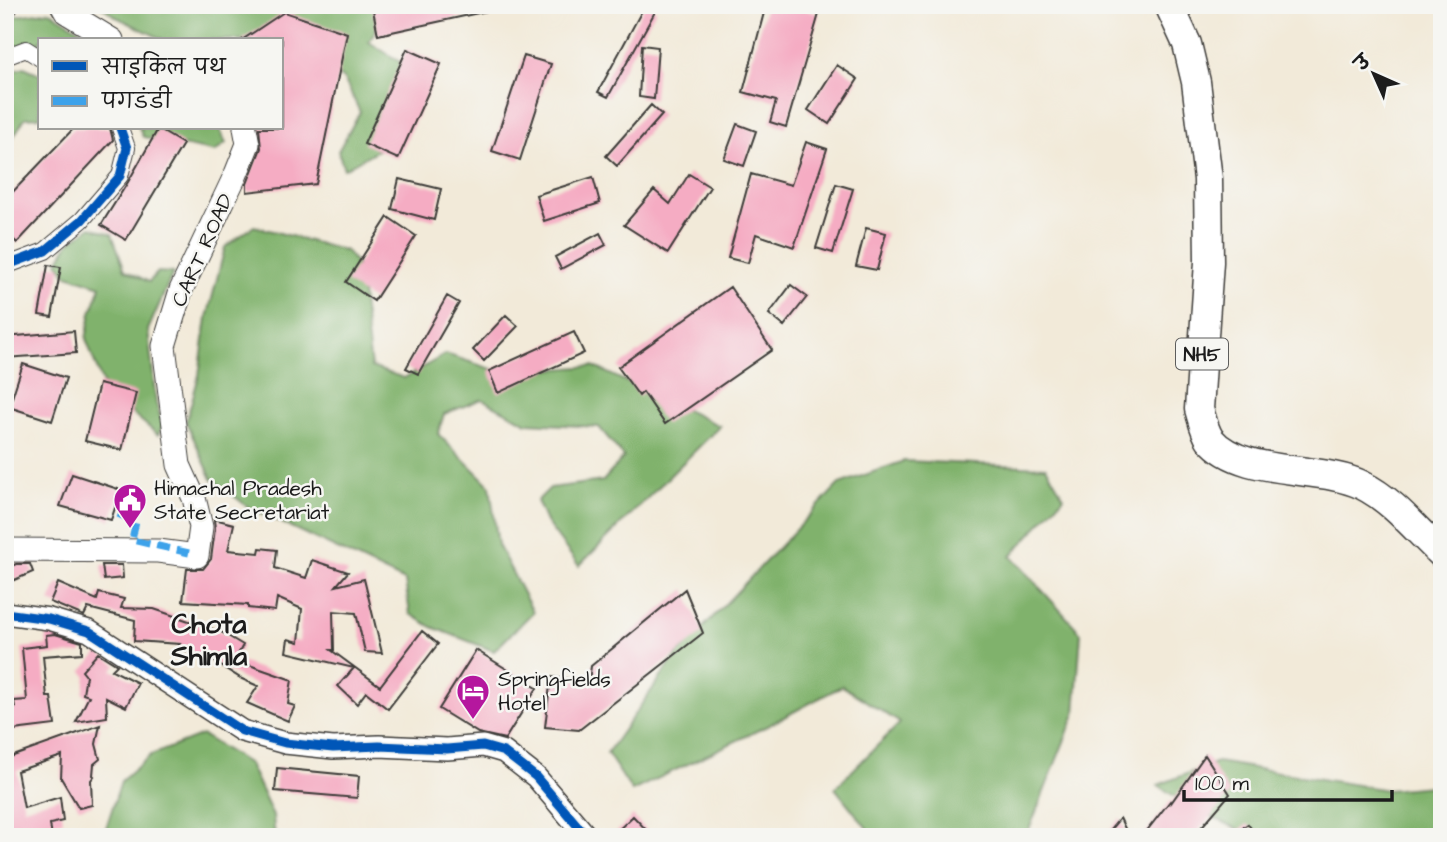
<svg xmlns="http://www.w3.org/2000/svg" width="1447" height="842" font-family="'Architects Daughter','Playpen Sans Deva',sans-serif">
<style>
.forest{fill:#80b26c;stroke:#4e6744;stroke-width:2}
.building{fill:#f5acc3}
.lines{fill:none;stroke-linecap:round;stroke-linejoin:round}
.minor-casing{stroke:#3c3b38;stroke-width:18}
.tertiary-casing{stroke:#3c3b38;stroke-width:24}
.secondary-casing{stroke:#3c3b38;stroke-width:25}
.trunk-casing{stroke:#3c3b38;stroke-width:31}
.minor{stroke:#fff;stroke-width:16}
.tertiary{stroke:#fff;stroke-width:21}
.secondary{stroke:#fff;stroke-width:23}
.trunk{stroke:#fff;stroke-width:28}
.quiet{stroke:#3da2ea;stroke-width:7;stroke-dasharray:14 7;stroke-linecap:butt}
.cycleway-casing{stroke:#f6f6f2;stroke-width:13}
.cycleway{stroke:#0057b8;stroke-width:9}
.labels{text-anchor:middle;stroke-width:5;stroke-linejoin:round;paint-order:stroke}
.shield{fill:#f6f6f2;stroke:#5d5d5c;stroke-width:2}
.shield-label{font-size:19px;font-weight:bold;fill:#1c1c1c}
.street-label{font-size:21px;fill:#1c1c1c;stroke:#f6f6f2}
.poi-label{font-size:21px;fill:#1c1c1c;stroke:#f6f6f2;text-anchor:start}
.district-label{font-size:28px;font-weight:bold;fill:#1c1c1c;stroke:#f6f6f2}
</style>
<rect width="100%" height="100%" fill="#f6f6f2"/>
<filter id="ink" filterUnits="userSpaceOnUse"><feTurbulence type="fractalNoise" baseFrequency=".0143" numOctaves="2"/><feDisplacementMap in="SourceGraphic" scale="14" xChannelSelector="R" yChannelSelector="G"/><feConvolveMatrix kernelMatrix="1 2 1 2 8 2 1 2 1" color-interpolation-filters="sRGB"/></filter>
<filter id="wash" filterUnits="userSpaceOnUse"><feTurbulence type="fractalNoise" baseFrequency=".00686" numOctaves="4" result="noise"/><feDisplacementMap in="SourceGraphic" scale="28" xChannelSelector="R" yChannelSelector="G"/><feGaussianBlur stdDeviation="1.57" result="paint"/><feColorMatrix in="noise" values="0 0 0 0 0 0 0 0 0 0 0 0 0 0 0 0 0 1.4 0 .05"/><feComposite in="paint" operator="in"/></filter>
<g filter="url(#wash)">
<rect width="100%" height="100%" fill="#f2ead9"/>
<path class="forest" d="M100 5H396L388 10 369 42 430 81 404 135 344 169 338 151 360 112 344 79 297 49 282 51V40H164L116 17Z
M488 5H564L557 13Z
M50 11 96 40H40V48L5 54V22L17 16Z
M24 67 40 74V117L25 118 12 139H5V73Z
M139 128H219L226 143 215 152 143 137Z
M254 226 346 251 359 268 371 367 404 378 446 354 504 373 593 366 720 426 579 566 546 522 537 501 550 488 603 481 624 457 599 427 527 423 482 399 444 414 438 434 490 486 498 545 533 612 494 651 432 627 410 614 405 581 248 507 212 479 186 422 199 375 207 318 225 247Z
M91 227 112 234 125 270 149 282 158 272 173 273 148 330 156 403 163 425 158 435 105 390 86 339 91 313 101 286 67 275 58 262 69 243Z
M904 461 1046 467 1064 497 1011 556 1081 633 1075 714 1026 837H874L835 788 900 723 842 686 769 725 632 791 607 753 676 656 839 484Z
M202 735 249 764 273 816 275 837H108L106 828 121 781 151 755Z
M1217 762 1387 790 1442 785V837H1255L1190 807 1158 785Z"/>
<g id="blocks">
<path class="building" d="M372 5H491L492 10 378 35Z
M645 5 656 10 608 97 598 92Z
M766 5H788L819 14 786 127 770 122 776 101 743 92Z
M284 12 347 33 316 184 247 192V184L261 148 259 128H282V40H242Z
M642 45 658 47 654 99 639 97Z
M407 49 441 64 398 159 364 144Z
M524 56 551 64 520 160 492 151Z
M837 65 858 79 829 124 808 110Z
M651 105 662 115 617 166 606 156Z
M737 124 756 131 744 166 724 159Z
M74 128H110L113 140 17 243 5 231V200Z
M158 129 183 144 126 240 101 225 128 182Z
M806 142 827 149 794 247 756 234 748 263 728 258 751 174 791 185Z
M689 174 710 187 668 253 624 225 654 190 670 204Z
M593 177 600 203 544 221 536 195Z
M399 179 441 189 434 220 392 209Z
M836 184 853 189 833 253 816 248Z
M388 217 416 236 374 301 346 282Z
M866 228 886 233 877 270 856 266Z
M600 233 606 245 561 269 555 257Z
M48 265 61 267 52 317 39 315Z
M791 285 807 297 784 326 769 314Z
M730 287 772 350 665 424 643 392 639 396 618 367Z
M447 296 459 303 418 374 406 368Z
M506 315 518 326 484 361 473 350Z
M74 331 76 353 5 358V337Z
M574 332 584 353 498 393 489 371Z
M23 364 66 378 52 421 9 407Z
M99 384 136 393 122 450 85 441Z
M72 474 121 490 111 520 60 506Z
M214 519 234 524 228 550 259 553 260 548 277 550 275 568 306 578 312 560 348 572 336 586 364 579 382 653 365 652 356 613 333 611 334 650H331L380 686 422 631 438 644 388 709 366 692 357 704 338 686 354 668 286 652 288 639 299 642 302 609 277 598 275 611 248 608V605L183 601 187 569H203L211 559 215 529Z
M16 564H30L33 572 5 584V569Z
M102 565H122L123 578 104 580Z
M58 583 97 600 99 593 124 599 121 608 154 609 221 632 243 645 235 660 292 680 288 704 295 706 288 721 247 703 258 686 242 679 208 658 178 648 180 644 134 641 135 620 88 608 84 616 50 602Z
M685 589 703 633 579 730 545 727 551 677 589 681 591 666Z
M55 634 82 642V653L43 656 47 697H51L55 725 5 731V708H15L14 701 27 700 22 648 47 645 46 635Z
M476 650 537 688 505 739 478 733 439 709Z
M98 653 117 665 112 670 138 683 126 707 106 697 107 717 76 722 89 696 83 694 86 676 82 671Z
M100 725 96 744 100 759 94 764 93 775 94 776 91 780 92 805 79 808 61 778 62 756 17 771 24 808 60 797 63 821 50 824 52 837H5V759Z
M1205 755 1230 794 1193 837H1142L1170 801 1171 803Z
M277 768 359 776 357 798 275 791Z
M633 816 653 837H611Z
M1120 818 1129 837H1104Z
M1248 824 1257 837H1229Z"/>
</g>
</g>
<g filter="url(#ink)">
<use href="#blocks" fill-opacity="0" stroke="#3c3b38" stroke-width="2"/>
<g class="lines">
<defs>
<path id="minor" d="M5 57 26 49 40 58
M5 266 45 251 82 220 120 176 127 148 120 128"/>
<path id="tertiary" d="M5 613 49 619 89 631 242 731 285 743 333 748 379 746 447 749 483 746 504 752 536 777 587 837"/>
<path id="secondary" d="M62 5 66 12 112 40
M5 7 7 5
M5 550 158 551 197 556 201 527 194 498 179 465 164 346 181 290 236 174 248 144 245 128"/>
<path id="trunk" d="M1169 5 1187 44 1196 82 1208 179 1209 262 1199 409C1202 419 1204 430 1210 439 1241 477 1322 465 1362 485 1394 501 1416 530 1442 554"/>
</defs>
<use href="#minor" class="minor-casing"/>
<use href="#tertiary" class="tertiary-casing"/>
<use href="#secondary" class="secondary-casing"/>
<use href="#trunk" class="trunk-casing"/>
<use href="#minor" class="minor"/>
<use href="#tertiary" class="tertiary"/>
<use href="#secondary" class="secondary"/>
<use href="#trunk" class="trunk"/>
<path class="quiet" d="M118 514 136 522 132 540 189 553"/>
<defs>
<path id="cycleway" d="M5 266 45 251 82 220 120 176 127 148 120 128
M5 613 49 619 89 631 242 731 285 743 333 748 379 746 447 749 483 746 504 752 536 777 587 837"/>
</defs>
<use href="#cycleway" class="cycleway-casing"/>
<use href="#cycleway" class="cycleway"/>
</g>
</g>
<defs>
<symbol id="civic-pin" viewBox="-11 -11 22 30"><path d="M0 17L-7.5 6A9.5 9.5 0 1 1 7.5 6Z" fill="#b5179e" stroke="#f6f6f2"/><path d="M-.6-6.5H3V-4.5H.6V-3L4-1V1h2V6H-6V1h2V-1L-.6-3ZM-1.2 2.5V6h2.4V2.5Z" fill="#fff"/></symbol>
<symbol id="hotel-pin" viewBox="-11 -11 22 30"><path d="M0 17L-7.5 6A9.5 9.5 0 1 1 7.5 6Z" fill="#b5179e" stroke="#f6f6f2"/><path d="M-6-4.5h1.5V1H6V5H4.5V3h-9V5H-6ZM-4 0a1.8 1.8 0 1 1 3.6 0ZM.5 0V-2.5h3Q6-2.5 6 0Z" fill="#fff"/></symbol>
</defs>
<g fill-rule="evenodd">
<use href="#civic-pin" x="111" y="481" width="38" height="52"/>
<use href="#hotel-pin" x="454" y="672" width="38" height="52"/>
</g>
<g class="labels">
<rect class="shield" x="1176" y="338.5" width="52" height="31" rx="5"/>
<g class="shield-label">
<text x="1202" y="361">NH5</text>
</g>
<g class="street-label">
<text transform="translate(202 250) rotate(-66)" y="7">CART ROAD</text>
</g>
<g class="poi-label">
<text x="154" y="495">Himachal Pradesh<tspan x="154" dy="24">State Secretariat</tspan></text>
<text x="498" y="686">Springfields<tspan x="498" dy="24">Hotel</tspan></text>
</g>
<g class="district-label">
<text x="209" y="633">Chota<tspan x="209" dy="32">Shimla</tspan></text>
</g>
</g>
<rect width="1447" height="842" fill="none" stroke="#f6f6f2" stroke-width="28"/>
<rect x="38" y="38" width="245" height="91" fill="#f6f6f2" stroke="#9f9f9c" stroke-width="2"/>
<rect x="52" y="61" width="35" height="10" fill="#0057b8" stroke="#9f9f9c" stroke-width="2"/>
<text x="102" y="74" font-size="21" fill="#1c1c1c">साइकिल पथ</text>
<rect x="52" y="96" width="35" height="10" fill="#3da2ea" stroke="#9f9f9c" stroke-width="2"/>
<text x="102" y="108" font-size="21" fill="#1c1c1c">पगडंडी</text>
<g transform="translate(1374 74) rotate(315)" stroke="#f6f6f2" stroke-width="5" paint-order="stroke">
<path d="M0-5L12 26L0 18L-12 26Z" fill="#1c1c1c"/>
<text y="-10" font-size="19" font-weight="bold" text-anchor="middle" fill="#1c1c1c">उ</text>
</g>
<path d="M1184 790v10h208v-10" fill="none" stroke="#1c1c1c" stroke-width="3.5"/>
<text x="1195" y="790" font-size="21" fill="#1c1c1c" stroke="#f6f6f2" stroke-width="5" paint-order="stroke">100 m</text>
</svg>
